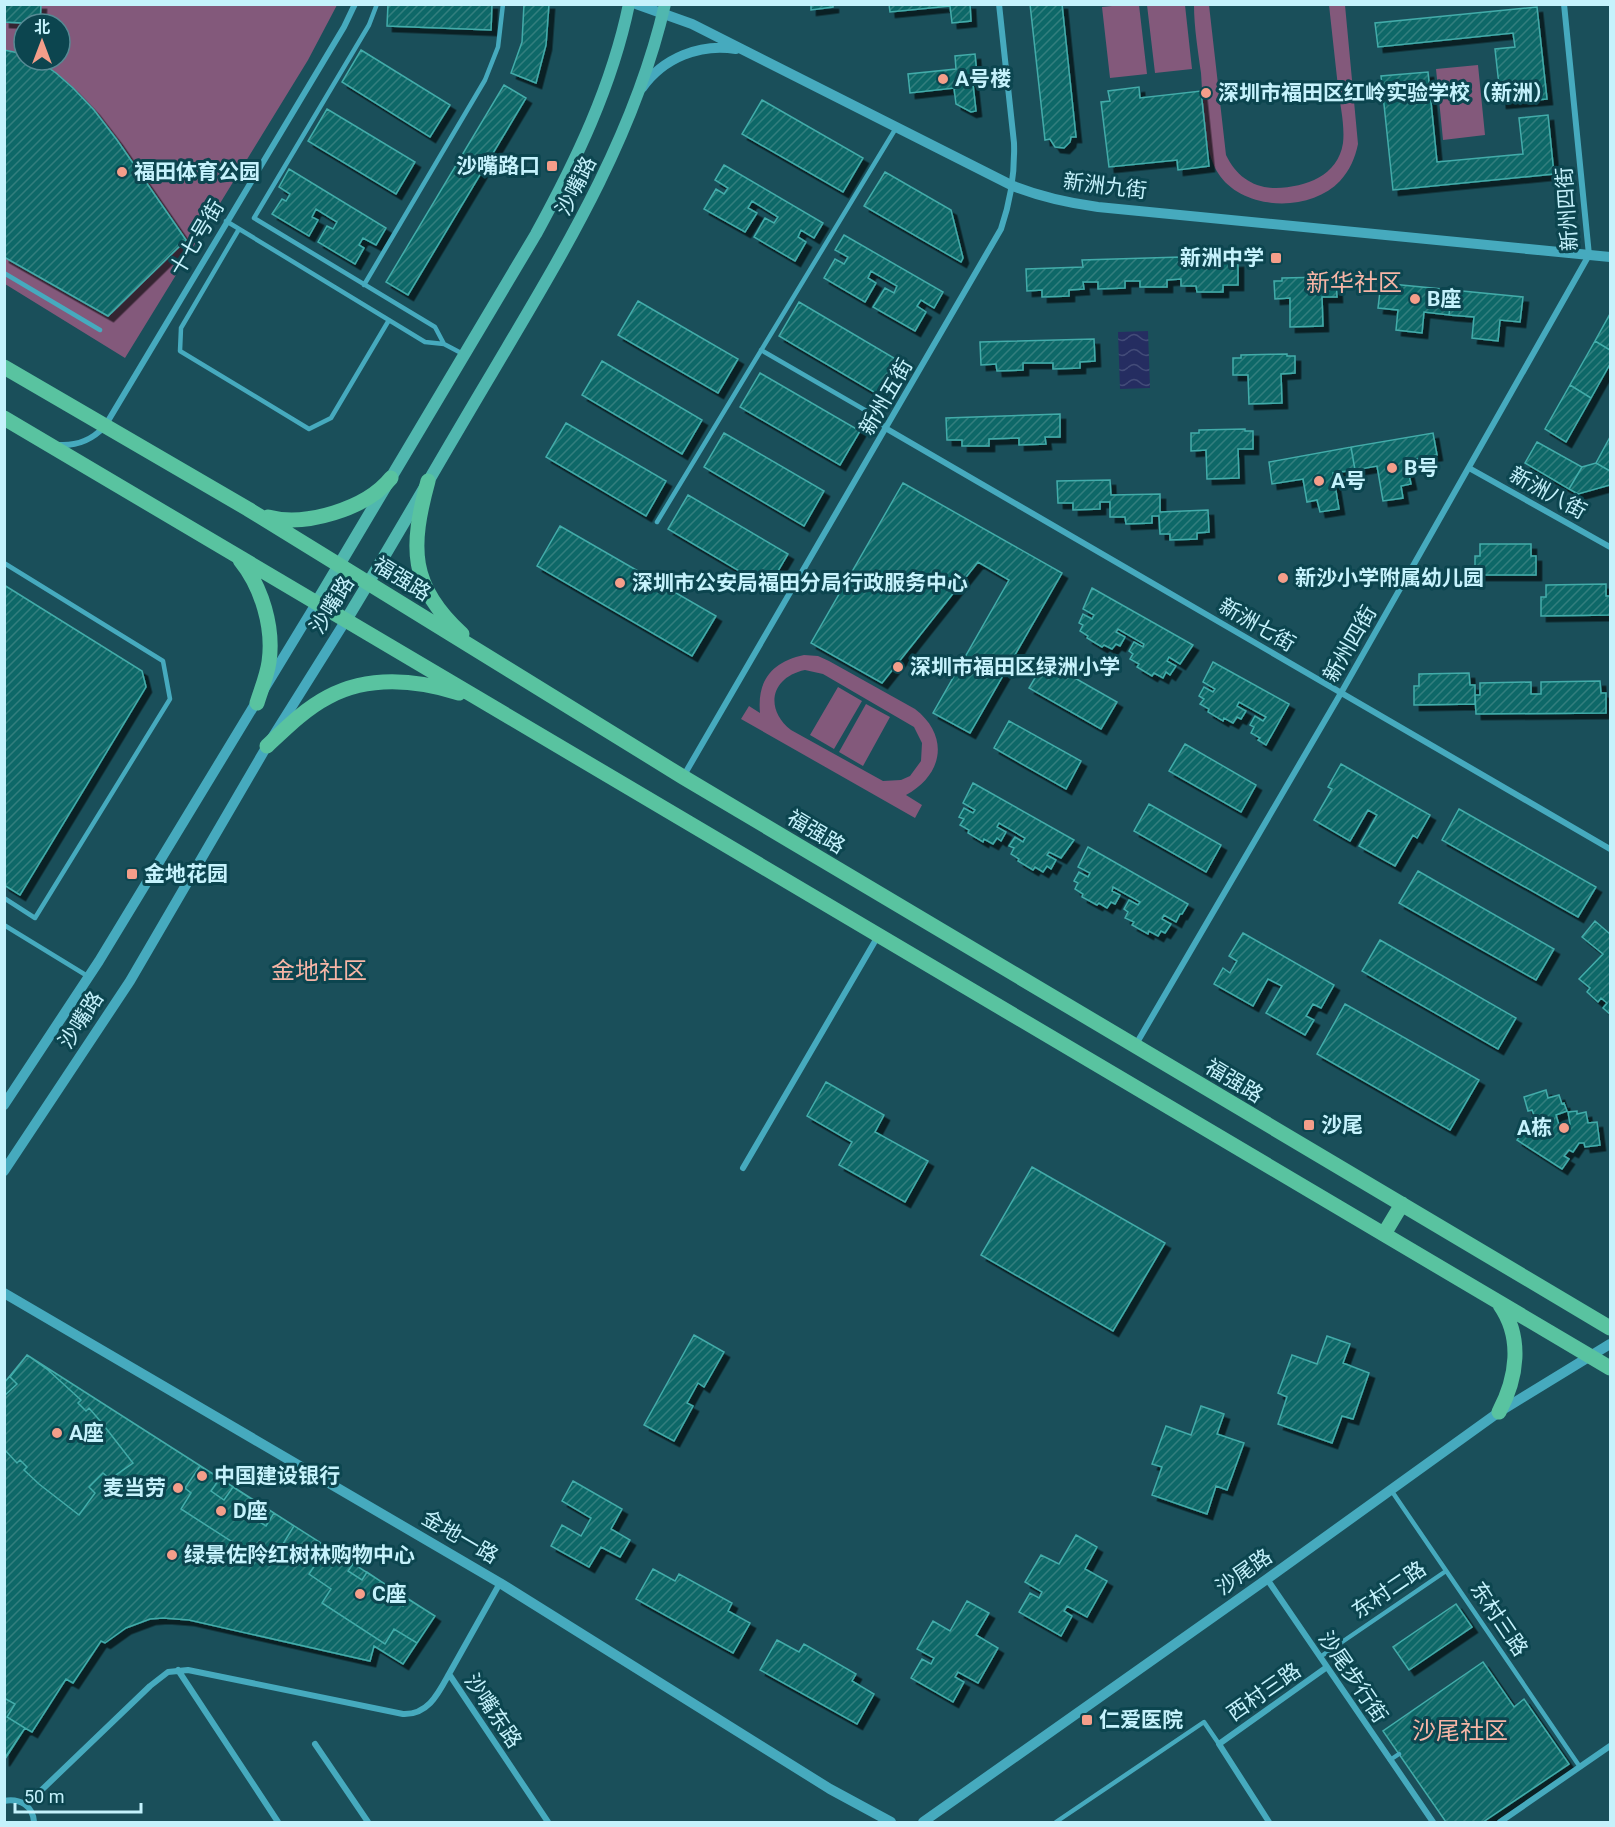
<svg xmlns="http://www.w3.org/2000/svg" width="1615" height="1827" font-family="Roboto,'Noto Sans SC',sans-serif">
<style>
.grass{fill:#83597b;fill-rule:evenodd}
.water{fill:url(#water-waves)}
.building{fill:url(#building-hatch);stroke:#43acaa;stroke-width:1.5;filter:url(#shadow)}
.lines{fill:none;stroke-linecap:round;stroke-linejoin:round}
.service{stroke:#46aabe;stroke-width:4.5}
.minor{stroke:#46aabe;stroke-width:6}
.tertiary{stroke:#46aabe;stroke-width:10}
.secondary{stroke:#50b7af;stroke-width:12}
.primary{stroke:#59c3a0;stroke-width:15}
.poi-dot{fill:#f49e8a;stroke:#0c454f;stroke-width:2}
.labels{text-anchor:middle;stroke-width:6;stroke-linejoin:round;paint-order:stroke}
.poi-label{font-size:21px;font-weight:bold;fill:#c5f2fc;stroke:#0c454f;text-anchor:start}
.street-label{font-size:21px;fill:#c5f2fc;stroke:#0c454f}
.quarter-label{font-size:24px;fill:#f6b5a6;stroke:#0c454f}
</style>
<defs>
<pattern id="water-waves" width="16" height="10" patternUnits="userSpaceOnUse" patternTransform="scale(1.5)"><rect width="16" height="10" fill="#252d61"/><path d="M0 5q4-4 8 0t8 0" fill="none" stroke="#434c79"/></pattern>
<pattern id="building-hatch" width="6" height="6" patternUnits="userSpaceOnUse" patternTransform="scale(1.5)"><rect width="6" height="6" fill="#0f6867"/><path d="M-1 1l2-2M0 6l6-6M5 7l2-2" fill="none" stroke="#307e7e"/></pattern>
<filter id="shadow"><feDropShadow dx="5.5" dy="5.5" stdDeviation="0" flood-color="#0009"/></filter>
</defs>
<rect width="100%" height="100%" fill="#1a4f5a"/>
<path class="grass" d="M4 5H337L308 60 125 358 5 284ZM24 24H60V60H24Z
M1122 5H1139L1147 74 1110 78 1102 7Z
M1147 5H1185L1192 69 1155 73Z
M1194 5H1209L1226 155C1236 176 1253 188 1276 188 1306 187 1338 176 1343 143 1345 125 1340 105 1338 87 1335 60 1332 32 1329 5H1345L1358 144C1355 158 1350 170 1340 181 1310 213 1242 211 1218 173 1203 150 1203 100 1201 73 1198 51 1194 27 1194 5Z
M1478 65 1485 135 1443 140 1436 69Z
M804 655 818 656 829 661 915 709C950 736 943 775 906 795L922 805 915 818 741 719 749 706 760 713C757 680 772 662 804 655ZM805 670 823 674 914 727 922 743 921 761 910 776 901 780 883 781 791 730C764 709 771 677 805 670Z
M838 687 862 701 834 749 810 735Z
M866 704 890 717 863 766 839 752Z"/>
<path class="water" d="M1148 331 1150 388 1120 389 1118 332Z"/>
<path class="building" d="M4 4H41L40 24 4 22Z
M388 4H492L491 30 387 26Z
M524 4H549L546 45 536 83 511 73 522 42Z
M811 4H833V7L811 10Z
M889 4H970L971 21 952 23 950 6 890 12Z
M1030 4H1062L1076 137H1071L1070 142 1064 148 1055 147 1050 139 1045 140Z
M1537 7 1547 99 1501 103 1495 49 1515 47 1513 33 1378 47 1375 23Z
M4 50 24 54V60H37L56 73 73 88 94 110 117 140 186 240 108 316 4 257Z
M361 50 450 105 430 137 342 82Z
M975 54 978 84H973L976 111 971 112 956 104 954 88 910 93 908 74 956 69 955 56Z
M1428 72 1437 162 1523 154 1519 118 1548 115 1554 174 1393 190 1381 76Z
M504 85 526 98 408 295 386 282Z
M1139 87 1140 98 1201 91 1209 166 1178 170 1177 160 1109 167 1101 102 1110 101 1108 91Z
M762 100 863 158 843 192 742 134Z
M327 109 415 162 396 194 308 141Z
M724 165 823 223 814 238 801 230 798 237 806 242 795 261 754 237 765 218 774 223 778 217 752 201 748 208 757 213 745 232 704 209 716 189 724 194 728 188 715 180Z
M289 169 386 228 376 245 363 238 359 245 364 248 355 264 318 242 327 226 333 229 337 222 316 209 312 217 318 220 309 236 272 214 282 199 286 201 290 194 279 187Z
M885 172 951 210 963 258 961 262 864 206Z
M844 235 943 292 934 308 921 300 917 306 926 312 915 331 873 307 885 288 894 293 897 286 871 271 868 278 876 283 865 302 824 278 835 259 844 264 848 257 835 250Z
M1181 257V264L1238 262V285H1223V292H1197L1196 286H1181V279L1167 280V287H1140V281H1125V288L1098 289V282H1083L1084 289 1069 290V296L1042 297V290L1027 291 1026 269 1083 267 1082 260Z
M1328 277V279H1336L1337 297H1322L1323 326 1290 327V298L1275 299 1274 281H1282V278Z
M1381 283 1452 290 1449 315 1424 312 1422 333 1396 330 1398 310 1378 308Z
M1452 290 1523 297 1520 322 1500 320 1498 341 1472 338 1474 317 1449 315Z
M638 301 738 359 718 393 618 335Z
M799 302 899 361 879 395 779 336Z
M1610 314V350L1595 341Z
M1094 339 1095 361 1080 362V368L1053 369V363H1023V370L997 371 996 364 981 365 980 342Z
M1595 341 1610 350V364L1591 398 1570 385Z
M1287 354V356H1295V373L1281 374 1282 403 1249 404 1248 375H1233V358H1241V355Z
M602 361 702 420 682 454 582 395Z
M760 373 860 431 840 465 740 407Z
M1570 385 1591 398 1566 442 1545 429Z
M1060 414V437H1045L1046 444 1019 445V438L989 439V446H962V440H947L946 418Z
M566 423 666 481 646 516 546 457Z
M1245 429V431H1253V449H1238L1239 478 1207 479 1206 450 1191 451V433H1199V430Z
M724 433 824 491 804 526 704 467Z
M1433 433 1437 455 1406 461 1411 484 1401 486 1403 498 1383 501 1377 466 1355 470 1351 447Z
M1610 437V471L1596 463Z
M1537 442 1582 467 1569 489 1525 463Z
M1351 447 1355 470 1333 473 1339 509 1320 512 1317 500 1307 502 1303 479 1272 484 1269 462Z
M1596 463 1610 471V485L1578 494 1569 489 1582 467Z
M1110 480 1111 495 1160 494V512L1208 510 1209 532 1197 533V539L1170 540V534H1160L1159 516H1152V523L1126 524 1125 517H1110V502H1100V509L1073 510V503H1058L1057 481Z
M903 483 1062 573 970 733 933 713 1009 580 978 562 882 683 811 643Z
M688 495 788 554 768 588 668 529Z
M560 526 716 616 692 656 537 566Z
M1480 544H1531V556H1536V575H1475V556H1480Z
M1606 584V596H1610V615L1541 616V597H1546V585Z
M4 585 142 671 146 687 20 895 4 885Z
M1092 588 1193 645 1180 664 1169 657 1167 661 1176 666 1170 675 1166 672 1163 678 1154 673 1152 676 1137 667 1139 664 1130 659 1133 654 1129 651 1134 642 1143 647 1144 644 1118 629 1116 632 1125 637 1120 646 1116 644 1112 649 1104 645 1102 647 1087 638 1088 636 1080 631 1083 625 1079 623 1083 614 1092 619 1094 615 1083 609Z
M1045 661 1117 702 1101 729 1029 688Z
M1213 662 1289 704 1266 745 1258 740 1260 738 1251 733 1254 727 1250 725 1255 716 1263 721 1266 717 1239 702 1237 706 1246 711 1241 719 1237 717 1233 723 1224 718 1223 721 1208 712 1209 709 1200 704 1204 699 1199 696 1204 687 1213 692 1215 689 1203 682Z
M1469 673 1470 685H1475V704L1414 705V686H1419V674Z
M1600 681 1601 693H1606V713L1476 714 1475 695H1480V683L1531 682V694H1541V682Z
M1009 721 1081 761 1066 789 994 748Z
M1185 744 1256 785 1241 812 1169 771Z
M1341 764 1430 815 1417 838 1413 835 1395 866 1359 846 1377 815 1368 810 1350 841 1314 820 1332 789 1328 787Z
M973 783 1074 840 1061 858 1049 852 1047 855 1056 860 1051 869 1047 866 1043 872 1035 867 1033 870 1018 861 1019 859 1011 854 1014 848 1009 846 1015 837 1023 842 1025 838 999 823 997 827 1006 832 1001 841 997 838 993 844 984 839 983 842 968 833 969 830 960 825 964 819 959 817 964 808 973 813 975 810 963 803Z
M1149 804 1221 845 1206 872 1134 831Z
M1459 809 1596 887 1578 917 1442 840Z
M1088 847 1188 904 1182 914H1180L1176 922 1164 915 1162 919 1171 924 1165 933 1161 931 1158 936 1149 931 1148 934 1132 925 1134 922 1125 918 1128 912 1124 909 1129 900 1138 905 1140 902 1113 887 1112 891 1120 895 1115 904 1111 902 1107 908 1099 903 1097 905 1082 897 1083 894 1075 889 1078 883 1074 881 1079 872 1088 877 1090 873 1078 867Z
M1418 871 1554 949 1536 980 1399 903Z
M1595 921 1610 934V1014L1603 1008 1607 1003 1601 998 1598 1002 1587 992 1590 988 1579 979 1603 954 1582 937Z
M1243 933 1334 985 1321 1008 1313 1004 1306 1016 1314 1020 1305 1035 1266 1013 1282 986 1268 979 1253 1006 1214 984 1223 968 1230 973 1237 961 1229 956Z
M1380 940 1516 1018 1498 1049 1362 971Z
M1345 1004 1479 1080 1450 1130 1317 1054Z
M826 1082 884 1115 875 1132 928 1161 905 1202 839 1165 852 1142 807 1116Z
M1546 1090 1548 1098 1559 1095 1562 1104 1564 1103 1567 1111 1556 1115 1559 1125 1570 1124 1568 1112 1577 1111V1114L1586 1112 1588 1123 1597 1122 1600 1145 1585 1147 1584 1143H1579L1573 1152 1569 1150 1564 1156 1569 1159 1562 1169 1517 1140 1524 1130 1528 1133 1532 1126 1528 1124 1534 1115 1532 1110 1528 1111 1524 1097Z
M1032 1167 1165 1243 1113 1331 981 1255Z
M694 1335 724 1352 704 1387 698 1383 687 1403 693 1406 674 1441 644 1425Z
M1327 1336 1350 1344 1343 1363 1369 1373 1353 1419 1342 1416 1332 1443 1278 1424 1287 1397 1278 1393 1292 1355 1317 1364Z
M27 1355 435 1616 403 1664 374 1646 370 1661 189 1620 163 1618 150 1619 126 1628 105 1643 101 1641 73 1683 66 1679 32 1732 25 1728 4 1759V1383Z
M27 1355 48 1370 81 1400 78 1403 86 1411 89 1408 102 1423 133 1463 110 1479 103 1473 89 1487 95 1493 79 1515 39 1484 24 1470 27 1467 20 1460 17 1463 4 1449V1396L17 1384 10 1377Z
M1201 1406 1224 1414 1217 1434 1244 1443 1227 1490 1216 1486 1207 1514 1152 1495 1162 1467 1152 1464 1166 1426 1191 1435Z
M200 1466 220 1478 211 1491 224 1500 233 1487 261 1505 253 1518 266 1526 274 1513 294 1526 280 1549 273 1545 262 1561 181 1509 191 1493 185 1488Z
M573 1481 622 1509 611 1529 630 1540 620 1557 601 1547 589 1567 551 1546 562 1525 581 1536 591 1518 562 1501Z
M1076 1535 1097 1547 1085 1569 1107 1581 1087 1617 1067 1606 1064 1611 1072 1616 1061 1636 1019 1612 1030 1593 1039 1598 1042 1592 1025 1582 1041 1555 1059 1564Z
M327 1547 353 1564 348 1571 362 1580 367 1572 395 1591 390 1598 403 1606 408 1599 435 1616 417 1643 394 1629 385 1644 322 1603 331 1589 309 1574Z
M653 1569 675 1581 679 1574 732 1603 728 1611 750 1623 733 1653 636 1599Z
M967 1601 989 1613 976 1635 998 1648 978 1683 958 1672 955 1677 964 1682 953 1702 911 1678 922 1659 931 1664 934 1658 917 1649 933 1621 950 1631Z
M1456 1604 1472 1627 1409 1670 1393 1647Z
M777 1640 799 1652 804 1644 856 1674 852 1681 874 1694 857 1724 760 1670Z
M1483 1662 1514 1707 1524 1699 1569 1764 1483 1822H1446L1383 1731Z
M4 1698 15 1704 7 1717 25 1728 5 1759Z"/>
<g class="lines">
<path class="service" d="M377 4 369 25 254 218 435 327 444 344
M226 221 425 342 444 344 463 354
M239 229 181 328 180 351 309 429 331 418 389 320
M4 273 100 330
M364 285 485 80 498 47 503 4
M761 350 870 413 887 429
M657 522 896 128
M4 563 163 661 170 699 35 918 4 898
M4 925 89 977
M1391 1490 1580 1767
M1320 1657 1446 1571
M1390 1760 1399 1754
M1056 1822 1204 1722 1219 1744"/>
<path class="minor" d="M887 429 1610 849
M59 445C78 446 92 440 105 426L344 27 355 4
M1469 468 1610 547
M683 777 1001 229C1011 200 1015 173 1014 143L999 4
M1135 1046 1341 693 1589 255 1564 4
M743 1168 878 936
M1267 1579 1433 1822
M500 1583 449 1674 548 1822
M178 1670 278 1822
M315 1744 368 1822
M4 1801C20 1798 33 1806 34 1822
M26 1805 150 1686 168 1672 188 1670 403 1714C428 1715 438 1694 449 1674
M1269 1822 1219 1744 1327 1667
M1500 1822 1610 1746"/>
<path class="tertiary" d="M636 4 692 24 1013 186C1041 197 1068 203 1098 207L1610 257
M642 88C663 58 700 43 736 49
M4 1105 99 961 317 602
M4 1171 130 981 267 746 346 620
M4 1293 500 1583 830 1789 891 1822
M923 1822 1267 1579 1499 1412 1610 1344"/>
<path class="secondary" d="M317 602 536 234C576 161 612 86 629 4
M346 620C396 538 443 455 492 373 561 256 634 139 665 4"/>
<path class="primary" d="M4 367 248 509 683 777 1610 1328
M4 418 1610 1368
M428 481C410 547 409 586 462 634
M268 517C305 527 366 509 391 478
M240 560C262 587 274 628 269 662 267 676 261 690 257 703
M267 746C286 728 305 709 328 697 369 675 417 680 459 693
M1384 1234 1402 1204
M1499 1412C1517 1378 1523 1338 1500 1305"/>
</g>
<g class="poi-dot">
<circle cx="943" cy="79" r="6"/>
<circle cx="1206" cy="93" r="6"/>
<rect x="546" y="160" width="12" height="12" rx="3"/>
<circle cx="122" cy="172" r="6"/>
<rect x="1270" y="252" width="12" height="12" rx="3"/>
<circle cx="1415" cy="299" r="6"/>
<circle cx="1392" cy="468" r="6"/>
<circle cx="1319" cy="481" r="6"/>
<circle cx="1283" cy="578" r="6"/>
<circle cx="620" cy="583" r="6"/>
<circle cx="898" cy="667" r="6"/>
<rect x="126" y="868" width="12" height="12" rx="3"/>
<rect x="1303" y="1119" width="12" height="12" rx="3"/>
<circle cx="1564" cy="1128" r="6"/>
<circle cx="57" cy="1433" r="6"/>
<circle cx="202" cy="1476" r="6"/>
<circle cx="178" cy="1488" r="6"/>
<circle cx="221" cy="1511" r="6"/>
<circle cx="172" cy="1555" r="6"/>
<circle cx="360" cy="1594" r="6"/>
<rect x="1081" y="1714" width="12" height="12" rx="3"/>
</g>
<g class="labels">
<g class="poi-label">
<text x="955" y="86">A号楼</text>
<text x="1218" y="100">深圳市福田区红岭实验学校（新洲）</text>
<text x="540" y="173" text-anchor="end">沙嘴路口</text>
<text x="134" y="179">福田体育公园</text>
<text x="1264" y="265" text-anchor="end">新洲中学</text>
<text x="1427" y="306">B座</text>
<text x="1404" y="475">B号</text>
<text x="1331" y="488">A号</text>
<text x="1295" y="585">新沙小学附属幼儿园</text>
<text x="632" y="590">深圳市公安局福田分局行政服务中心</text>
<text x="910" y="674">深圳市福田区绿洲小学</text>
<text x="144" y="881">金地花园</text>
<text x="1321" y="1132">沙尾</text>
<text x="1552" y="1135" text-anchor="end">A栋</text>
<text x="69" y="1440">A座</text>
<text x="214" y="1483">中国建设银行</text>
<text x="166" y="1495" text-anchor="end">麦当劳</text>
<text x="233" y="1518">D座</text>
<text x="184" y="1562">绿景佐阾红树林购物中心</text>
<text x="372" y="1601">C座</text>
<text x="1099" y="1727">仁爱医院</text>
</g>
<g class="street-label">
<text transform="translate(576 186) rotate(-63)" y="7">沙嘴路</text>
<text transform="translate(1105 186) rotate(7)" y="7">新洲九街</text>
<text transform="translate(1567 209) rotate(-94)" y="7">新州四街</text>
<text transform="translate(197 238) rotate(-59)" y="7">十七号街</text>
<text transform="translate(886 397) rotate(-60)" y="7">新州五街</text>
<text transform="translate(1548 493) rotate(29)" y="7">新洲八街</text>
<text transform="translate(402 579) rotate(32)" y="7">福强路</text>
<text transform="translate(332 605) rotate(-58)" y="7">沙嘴路</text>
<text transform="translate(1257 625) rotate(30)" y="7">新洲七街</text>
<text transform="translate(1350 644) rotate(-60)" y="7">新州四街</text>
<text transform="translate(816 832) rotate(31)" y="7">福强路</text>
<text transform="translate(81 1020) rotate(-57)" y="7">沙嘴路</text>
<text transform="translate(1234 1081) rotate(31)" y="7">福强路</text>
<text transform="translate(460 1537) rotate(30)" y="7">金地一路</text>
<text transform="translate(1244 1572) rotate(-35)" y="7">沙尾路</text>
<text transform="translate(1389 1590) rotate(-34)" y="7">东村二路</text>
<text transform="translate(1499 1619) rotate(56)" y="7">东村三路</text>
<text transform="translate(1353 1677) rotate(56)" y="7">沙尾步行街</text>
<text transform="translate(1264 1692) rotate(-35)" y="7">西村三路</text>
<text transform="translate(493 1711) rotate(56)" y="7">沙嘴东路</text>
</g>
<g class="quarter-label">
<text x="1354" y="291">新华社区</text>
<text x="319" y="979">金地社区</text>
<text x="1460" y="1739">沙尾社区</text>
</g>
</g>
<rect width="1615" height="1827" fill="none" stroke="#c5f2fc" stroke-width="12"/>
<g transform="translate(42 42)"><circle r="28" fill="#0c454f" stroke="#568a94" stroke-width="1.5"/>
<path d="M0-4.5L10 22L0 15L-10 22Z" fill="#f49e8a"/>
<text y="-9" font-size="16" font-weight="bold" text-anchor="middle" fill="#c5f2fc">北</text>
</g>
<path d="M15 1803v9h126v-9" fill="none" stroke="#c5f2fc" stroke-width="3"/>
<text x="24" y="1803" font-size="18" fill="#c5f2fc" stroke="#0c454f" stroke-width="4.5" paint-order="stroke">50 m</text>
</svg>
